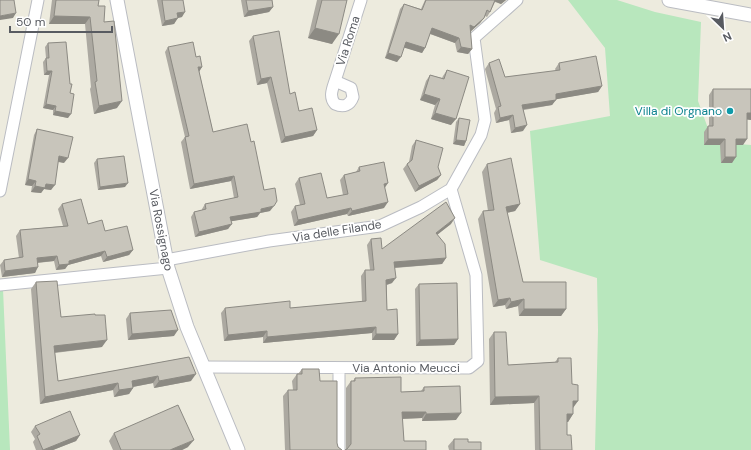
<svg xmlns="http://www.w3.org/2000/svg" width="751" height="450" font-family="'DM Sans',sans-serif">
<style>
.green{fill:#b8e7bd}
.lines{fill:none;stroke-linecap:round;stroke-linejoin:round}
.minor-casing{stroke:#babcc2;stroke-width:13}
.tertiary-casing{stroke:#babcc2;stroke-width:15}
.minor{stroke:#fff;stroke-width:11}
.tertiary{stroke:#fff;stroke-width:13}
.wall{fill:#aca9a1}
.shaded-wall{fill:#8c8a83}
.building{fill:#c8c5bb;stroke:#8c8a83}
.culture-dot{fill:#0f9aa8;stroke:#fff;stroke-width:1.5}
.labels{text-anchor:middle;stroke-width:3.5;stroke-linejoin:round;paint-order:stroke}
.street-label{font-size:12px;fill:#585b61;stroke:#fff}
.culture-label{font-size:12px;fill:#0d838f;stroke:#fff;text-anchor:end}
</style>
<rect width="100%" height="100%" fill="#edebde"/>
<path class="green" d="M568 0H617L655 12 701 22 698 101 713 142 751 145V450H595L598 330 597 278 540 260 530 131 610 116 605 48Z
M0 289H3L10 450H0Z"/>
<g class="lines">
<defs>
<path id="minor" d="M335 81 351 88 353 97C350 105 344 108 335 104 329 97 332 90 335 81L361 0
M0 191 38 0
M166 260 269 241 380 226 421 207 451 189 481 135 485 120 474 38 517 0
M0 285 168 268
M204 367 469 368 478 361 476 275 451 189
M339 368V450"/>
<path id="tertiary" d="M117 0 168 268 187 327 238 450
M669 0 751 15"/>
</defs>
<use href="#minor" class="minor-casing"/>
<use href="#tertiary" class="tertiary-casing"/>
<use href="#minor" class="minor"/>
<use href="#tertiary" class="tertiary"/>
</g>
<path class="wall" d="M52 0H99L98 6 104 22 117 108 94 114 90 89 91 87 85 24H49Z
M157 0H183L182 17 177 18 174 24 162 26Z
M241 0H272L273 7 269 12 244 17Z
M317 0H347L332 44 308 38Z
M425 0H506L501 4 495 2 490 12 487 17 485 16 480 23 470 32 472 49 468 54 457 52 455 43 430 34 425 48 422 53 404 47 397 62 385 58 400 9 404 4 421 9Z
M253 36 290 94 299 111 317 130 313 136 281 143 267 83 257 85 249 41Z
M48 43 70 93 68 118 53 115V110L43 108 49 75H44L43 62 46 58 45 47Z
M168 47 196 57 202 67 199 71 213 132 251 142 270 211 260 213 257 217 231 221 228 229 195 237 191 217 194 212 202 210V209L205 204 234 198 231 181 190 189 181 142 185 137 165 52Z
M489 63 505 77 556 71 555 69 559 63 602 86 598 92 556 99 552 105 524 110 523 131 511 133 509 120 496 123 494 113 496 109 485 69Z
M447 70 451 125 431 119 435 105 420 100 426 81 430 75 442 78 443 76Z
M713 89H751V120L747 119 743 145H736L732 163H721L720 145H704V132L708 126H709V95Z
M459 118 466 141 464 146 453 144 456 122Z
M37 129 64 163 58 162 51 190 44 189 41 193 31 192 32 186 25 185 34 135Z
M416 140 438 167 441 175 437 180 415 192 403 169 407 164 409 162 412 146Z
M97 159 125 187 98 190 94 163Z
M487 164 520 204 515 211 507 213 523 282 566 309 561 316H519L518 306 506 309 505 305 493 307 478 219 483 211H488L482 172Z
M359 167 385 188 384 208 348 216 347 214 294 226 291 212 295 206 300 205 295 184 299 178 327 198 343 195 340 180 344 175 356 172Z
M62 204 88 224 105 231 133 250 129 255 103 262 101 256 68 265 65 269 56 270 54 261 38 263 35 273 2 277 0 265 4 260 19 258 16 236 20 230 63 226 58 209Z
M451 224 437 234 446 258 442 264 395 268 392 283 387 285V310L398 334 394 340H372V333L263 343V337L224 341 221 313 225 308H290L362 302 361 276 365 270H370L367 245 371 239 382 249Z
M36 282 61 317 102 347 55 353 58 381 189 357 191 381 154 388 153 383 133 387V388L129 394 114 397 113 390 40 404 31 289Z
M419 284 458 339 454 345 416 346 415 289Z
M130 313 174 336 128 340 126 319Z
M494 332 508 365 555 362 558 358 572 384 573 414 568 422H567V435L572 450H535L534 403 490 405 489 339Z
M302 369 320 381 338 447 342 450H285L283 396 288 390H293L292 381 297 374H298Z
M355 378 401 392 421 391 424 387 456 420 422 421V418L402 419 404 441 346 450V388L351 381H353Z
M35 426 80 435 76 441 53 450H36L33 442 35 439 31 432Z
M114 433 188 447 182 450H113L109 441Z
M454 439 468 442 481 450H449L448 446Z"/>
<path class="shaded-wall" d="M494 0H506L501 4 494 1Z
M273 7 269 12 244 17 248 11Z
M185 12 182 17 173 19 177 13Z
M16 13 13 18 0 20V16Z
M54 16 90 17 85 24H49Z
M178 18 174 24 162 26 165 21Z
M484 18 480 23 470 32V25Z
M315 28 339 34 332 44 308 38Z
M432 28 459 38 455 43 428 33Z
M406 42 425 48 422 53 402 47Z
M461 47 472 49 468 54 457 52Z
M388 53 401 57 397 62 385 58Z
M198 67H202L199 72Z
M47 71H52L49 75H44Z
M271 77 267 83 257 85 261 79Z
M602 86 598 92 552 100 556 94Z
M424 94 440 99 435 105 420 100Z
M556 100 552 105 519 110 522 105Z
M122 101 117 108 94 114 99 106Z
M46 104 56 106 53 110 43 108Z
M55 111 71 114 68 118 53 115Z
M435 113 456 119 451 125 431 119Z
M747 113H751V120L742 119Z
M513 115 509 120 496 123 500 118Z
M527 125 523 131 511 133 515 128Z
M317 130 313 136 281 143 285 137Z
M708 139H725L720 145H704Z
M736 139H747L743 145H732Z
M456 140 466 141 464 146 453 144Z
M59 156 68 158 64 163 56 161Z
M725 157H736L732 163H721Z
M441 175 437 180 415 192 419 186Z
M234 176 231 181 190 189 194 184Z
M28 179 36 181 32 186 25 185Z
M128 183 125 187 98 190 100 187Z
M388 183 384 189V184Z
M46 184 55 185 51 190 44 189 41 193 31 192 35 186Z
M388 202 384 208 348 216 352 211Z
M520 204 515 211 501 214 506 207Z
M274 206 270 211 260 213 257 217 227 222 230 217Z
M351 208 347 214 294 226 298 220Z
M455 218 451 224 432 239 436 233Z
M232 224 228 229 195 237 199 232Z
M133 250 129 255 103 262 107 257Z
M105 251 101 256 68 265 65 269 56 270 59 265 69 261Z
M57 256 54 261 33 263 37 258Z
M446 258 442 264 390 268 394 262Z
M38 267 35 273 2 277 5 271Z
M396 278 392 283 382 286 386 280Z
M510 298 505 305 493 307 498 300Z
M524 299 518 306 506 309 511 302Z
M524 309H566L561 316H519Z
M376 327 372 333 263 343 267 337Z
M178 330 174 336 128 340 132 334Z
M267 331 263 337 224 341 228 335Z
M376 334H398L394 340H372Z
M458 339 454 345 416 346 420 340Z
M107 340 102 347 50 353 54 346Z
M196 374 191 381 154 388 159 381Z
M158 376 153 383 127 388 132 381Z
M118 383 113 390 40 404 45 397Z
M133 388 129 394 114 397 119 390Z
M539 396 534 403 490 405 495 397Z
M573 401H578L573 408Z
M402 412H426L422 418 397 419Z
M461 413 456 420 422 421 426 414Z
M567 414H573L568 422H561Z
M80 435 76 441 53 450H43Z
M194 440 188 447 182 450H170Z"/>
<path class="building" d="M0 0H14L16 13 0 16Z
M56 0H99L98 6H105L104 22 114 21 122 101 99 106 95 82 97 81 90 17 54 16Z
M162 0H183L185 12 177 13 178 18 165 21Z
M246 0H272L273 7 248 11Z
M322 0H347L339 34 315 28Z
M426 0H495L490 12 487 10 484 18 474 27 470 25 472 49 461 47 459 38 432 28 425 48 406 42 401 57 388 53 404 4 422 10Z
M279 31 290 94 295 92 299 111 312 108 317 130 285 137 271 77 261 79 253 36Z
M66 42 70 84H72L70 93 74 94 71 114 55 111 56 106 46 104 52 71H47L46 58H49L48 43Z
M193 42 196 57 200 56 202 67H198L213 132 247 124 251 142 254 141 264 190 275 188 277 201 274 206 261 209V212L230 217 232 224 199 232 194 212 206 209 205 204 238 197 234 176 194 184 185 137 189 136 168 47Z
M596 56 602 86 556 94V100L522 105 527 125 515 128 513 115 500 118 498 107 501 106 489 63 499 59 505 77 560 70 559 63Z
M447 70 469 77 456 119 435 113 440 99 424 94 430 75 444 79Z
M713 89H751V113H747V139H736V157H725V139H708V126H713Z
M459 118 470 120 466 141 456 140Z
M37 129 73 137 68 158 59 156 55 185 46 184 45 188 35 186 36 181 28 179Z
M416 140 443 148 438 167 441 175 419 186 407 164 412 160Z
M124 156 128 183 100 187 97 159Z
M511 158 520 204 506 207 523 282H566V309H524V299L511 302 510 298 498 300 483 211 494 210 487 164Z
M384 162 388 183 384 184 388 202 352 211 351 208 298 220 295 206 305 204 299 178 321 173 327 198 348 194 344 175 360 171 359 167Z
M81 199 88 224 102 220 105 231 127 226 133 250 107 257 105 251 69 261V264L59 265 57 256 37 258 38 267 5 271 4 260 23 257 20 230 68 226 62 204Z
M446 202 455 218 436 233 445 244 446 258 394 262 396 278 386 280 387 310 397 309 398 334H376V327L267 337V331L228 335 225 308 290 301V308L366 301 365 270H374L371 239 381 238 382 249Z
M57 281 61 317 95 314V315H105L107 340 54 346 58 381 189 357 196 374 159 381 158 376 132 381 133 388 119 390 118 383 45 397 36 282Z
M457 283 458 339 420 340 419 284Z
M171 310 178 330 132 334 130 313Z
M494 332H506L508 365 558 362V358H571L572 384 578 385V401H573V414H567V435H571L572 450H540L539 396 495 397Z
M302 369H319L320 381H337V443L338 447 342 450H290L288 390H297V374H302Z
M401 377V392L424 391V387L460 386 461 413 426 414V412H402L404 441H426V450H345L347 449 351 444V381H355V378Z
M178 405 194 440 170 450H121L114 433Z
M70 411 80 435 43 450 37 436 40 434 35 426Z
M454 439H468V442H481V450H454Z"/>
<circle class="culture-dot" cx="730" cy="111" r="4"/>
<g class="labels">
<g class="street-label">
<text transform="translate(348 41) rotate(-72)" y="4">Via Roma</text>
<text transform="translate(161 230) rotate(79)" y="4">Via Rossignago</text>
<text transform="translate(337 231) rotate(-9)" y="4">Via delle Filande</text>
<text x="406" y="372">Via Antonio Meucci</text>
</g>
<g class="culture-label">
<text x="722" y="115">Villa di Orgnano</text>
</g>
</g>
<g transform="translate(723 28) rotate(155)" stroke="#ffffff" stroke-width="3" paint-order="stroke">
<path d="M0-3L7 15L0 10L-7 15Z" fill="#585b61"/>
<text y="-6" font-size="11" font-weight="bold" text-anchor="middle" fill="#585b61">N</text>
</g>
<path d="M10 26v6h102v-6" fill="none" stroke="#585b61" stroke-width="2"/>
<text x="16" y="26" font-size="12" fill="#585b61" stroke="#ffffff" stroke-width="3" paint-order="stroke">50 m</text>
</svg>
